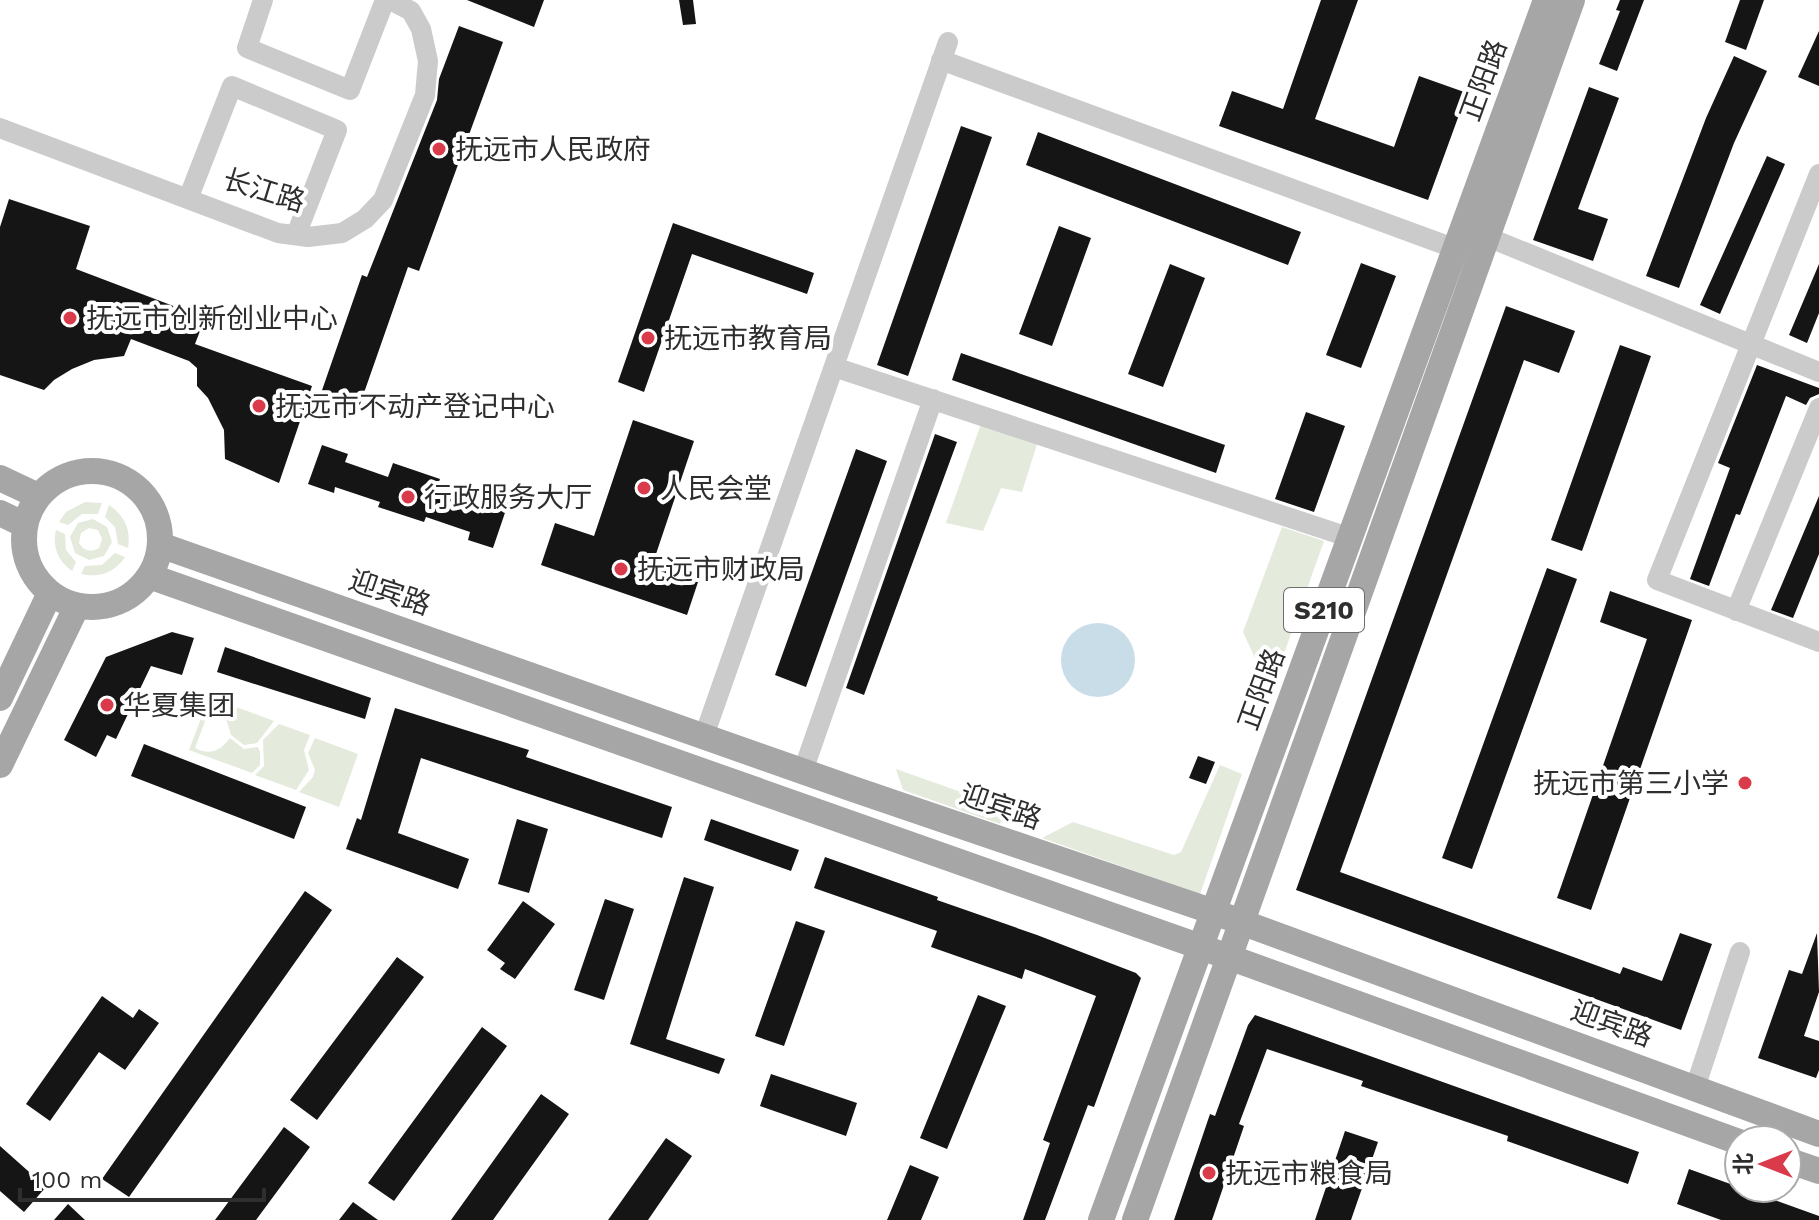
<svg xmlns="http://www.w3.org/2000/svg" width="1819" height="1220" font-family="'Work Sans','Noto Sans SC',sans-serif">
<style>
.green{fill:#e4eadc;fill-rule:evenodd}
.water{fill:#c9dde9}
.building{fill:#151515}
.lines{fill:none;stroke-linecap:round;stroke-linejoin:round}
.minor{stroke:#cbcbcb;stroke-width:20}
.major{stroke:#a6a6a6;stroke-width:26}
.poi-dot{fill:#d93b4a;stroke:#fff;stroke-width:3}
.labels{text-anchor:middle;stroke-width:8;stroke-linejoin:round;paint-order:stroke}
.shield{fill:#fff;stroke:#6d6d6d;stroke-width:2}
.shield-label{font-size:26px;font-weight:bold;fill:#2e2e2e}
.street-label{font-size:28px;fill:#2e2e2e;stroke:#fff}
.poi-label{font-size:28px;fill:#2e2e2e;stroke:#fff;text-anchor:start}
</style>
<rect width="100%" height="100%" fill="#fff"/>
<path class="green" d="M982 421 1038 441 1022 492 1001 488 983 531 946 523Z
M85 502 102 503 98 514H82L68 525 59 522 66 512Z
M109 505C125 516 131 530 128 548L118 544 115 527 105 517Z
M93 519 107 527 112 542 104 556 89 560 75 553 70 537 78 523ZM89 528 98 530 102 539 99 548C91 553 84 551 79 543L81 533Z
M1282 527 1324 541 1275 679 1261 671 1243 632Z
M56 530 65 534 66 550 76 562 72 571C58 561 52 547 56 530Z
M115 553 125 557C114 573 100 578 81 574L85 566 102 565Z
M209 697 274 721 257 743 244 745 231 735 225 715 210 708 195 748C210 756 220 751 230 738L244 749 258 747 260 752V765L252 773 189 750Z
M279 724 310 735 304 750 309 770 296 790 255 775 264 766 263 740Z
M315 738 358 754 339 807 299 792 313 777 315 770 308 753Z
M1220 765 1242 774 1200 894 1042 838 1073 822 1174 855 1181 852Z
M896 769 1006 808 1000 824 903 790Z"/>
<path class="water" d="M1061 660a37 37 0 1 1 74 0a37 37 0 1 1-74 0Z"/>
<path class="building" d="M467 0H544L534 27Z
M679 0H693L696 24 683 25Z
M1321 0H1358L1315 119 1394 147 1419 76 1467 93 1428 200 1219 126 1232 91 1283 109Z
M1620 0H1644L1617 71 1599 64 1620 11 1616 10Z
M1740 0H1764L1746 50 1725 42Z
M459 26 503 42 419 271 408 267 358 410 320 396 362 275 367 277 437 100 439 79Z
M1819 31V86L1798 77Z
M1734 56 1767 71 1734 143 1679 288 1646 276 1706 118Z
M1589 87 1619 98 1578 209 1608 219 1593 261 1533 240Z
M961 126 992 137 908 376 877 365Z
M1038 132 1301 232 1288 265 1026 165Z
M1767 156 1785 164 1720 314 1700 305Z
M9 199 90 226 76 269 205 318 195 344 312 386 279 483 225 459 224 430 208 398 197 386V368L189 361 131 339 124 356 94 360 72 369 54 380 44 390 0 375V227Z
M673 223 814 273 807 294 692 254 644 392 618 382Z
M1059 226 1091 238 1052 346 1019 334Z
M1361 263 1396 276 1361 368 1326 355Z
M1170 264 1205 278 1163 387 1128 374Z
M1819 264V313L1807 343 1789 335Z
M1506 306 1575 331 1559 373 1524 360 1340 872 1620 974 1623 967 1662 981 1680 933 1712 944 1681 1030 1296 890Z
M1620 345 1651 356 1582 551 1551 540Z
M961 353 1225 445 1216 473 952 380Z
M1757 365 1819 388V394L1810 398 1806 405 1786 396 1740 515 1736 514 1709 586 1690 579 1730 468 1718 463Z
M1306 412 1345 426 1314 512 1275 499Z
M633 420 694 441 655 557 701 573 687 615 541 565 555 523 594 536Z
M935 434 957 442 864 695 846 688Z
M322 445 348 454 345 462 388 477 393 463 440 479 435 492 481 507 486 493 509 501 493 548 468 540 470 532 426 517 424 522 378 507 380 502 335 487 334 493 308 484Z
M856 449 887 461 806 687 775 675Z
M1819 496V554L1793 618 1771 610Z
M1547 568 1577 579 1472 869 1442 858Z
M1610 591 1692 620 1591 910 1557 898 1647 639 1600 622Z
M172 632 194 638 182 675 151 666 116 739 107 735 96 757 64 740 106 657Z
M225 647 371 698 365 719 217 672Z
M395 708 529 750 526 757 672 807 662 838 421 758 398 833 469 859 458 889 346 849 357 818 361 820Z
M144 744 306 807 294 839 131 776Z
M1198 756 1215 762 1206 784 1189 778Z
M517 819 548 829 529 893 498 884Z
M711 819 799 850 791 871 704 840Z
M825 857 938 897 937 900 1037 935 1136 973 1141 978 1094 1107 1088 1105 1045 1220H1023L1050 1143 1043 1140 1096 996 1025 969 1022 979 931 947 937 931 814 888Z
M684 877 714 887 666 1039 725 1059 719 1074 630 1044Z
M305 891 332 910 129 1197 102 1179Z
M605 899 634 909 604 1000 574 990Z
M523 901 555 924 515 979 500 969 505 963 487 950Z
M796 921 825 931 784 1046 755 1036Z
M1817 933 1819 992 1804 1036 1819 1041V1070L1816 1078 1758 1058 1789 970 1802 974Z
M397 957 424 977 317 1120 290 1100Z
M978 995 1006 1006 947 1149 920 1138Z
M102 996 133 1018 139 1009 159 1023 125 1070 99 1052 50 1121 26 1104Z
M1255 1015 1639 1152 1628 1184 1507 1141 1508 1136 1361 1086 1363 1081 1267 1049 1239 1124 1244 1126 1212 1220H1174L1210 1114 1215 1116 1248 1025Z
M482 1027 507 1046 394 1201 368 1183Z
M771 1074 857 1103 846 1136 760 1106Z
M541 1094 569 1114 493 1220H451Z
M284 1127 310 1147 256 1220H215Z
M1345 1131 1378 1142 1351 1220H1315Z
M666 1138 692 1156 648 1220H608Z
M0 1146 46 1187 24 1212 0 1191Z
M910 1165 939 1177 921 1220H887Z
M1689 1169 1819 1216V1220H1721L1677 1204Z
M353 1202 378 1220H339Z
M68 1204 85 1220H54Z"/>
<g class="lines">
<path class="minor" d="M263 0 247 48 350 90 385 0
M941 60 1467 253
M0 128 278 233 308 237 342 233 365 219 383 200 425 95 428 61 421 29 411 11 390 0
M1819 174 1657 580 1819 642
M188 199 232 86 337 130 296 235
M1485 236 1819 372
M834 367 1351 538
M1736 611 1819 408
M704 736 948 42
M803 771 933 399
M1695 1088 1740 952"/>
<path class="major" d="M24 539a68 68 0 1 1 136 0a68 68 0 1 1-136 0Z
M0 478 38 496
M0 513 25 525
M160 545 853 789 1214 912 1819 1134
M149 576 1201 947 1739 1142
M0 698 50 593
M0 765 77 606
M1787 1160 1819 1171
M1101 1220 1546 0
M1135 1220C1283 814 1423 406 1572 0"/>
</g>
<g class="poi-dot">
<circle cx="439" cy="149" r="8"/>
<circle cx="70" cy="318" r="8"/>
<circle cx="648" cy="338" r="8"/>
<circle cx="259" cy="406" r="8"/>
<circle cx="644" cy="488" r="8"/>
<circle cx="408" cy="497" r="8"/>
<circle cx="621" cy="569" r="8"/>
<circle cx="107" cy="705" r="8"/>
<circle cx="1745" cy="783" r="8"/>
<circle cx="1209" cy="1173" r="8"/>
</g>
<g class="labels">
<rect class="shield" x="1284" y="588" width="80" height="44" rx="6"/>
<g class="shield-label">
<text x="1324" y="619">S210</text>
</g>
<g class="street-label">
<text transform="translate(1483 80) rotate(-70)" y="10">正阳路</text>
<text transform="translate(264 190) rotate(17)" y="10">长江路</text>
<text transform="translate(390 592) rotate(19)" y="10">迎宾路</text>
<text transform="translate(1261 689) rotate(-70)" y="10">正阳路</text>
<text transform="translate(1001 806) rotate(19)" y="10">迎宾路</text>
<text transform="translate(1612 1023) rotate(20)" y="10">迎宾路</text>
</g>
<g class="poi-label">
<text x="455" y="159">抚远市人民政府</text>
<text x="86" y="328">抚远市创新创业中心</text>
<text x="664" y="348">抚远市教育局</text>
<text x="275" y="416">抚远市不动产登记中心</text>
<text x="660" y="498">人民会堂</text>
<text x="424" y="507">行政服务大厅</text>
<text x="637" y="579">抚远市财政局</text>
<text x="123" y="715">华夏集团</text>
<text x="1729" y="793" text-anchor="end">抚远市第三小学</text>
<text x="1225" y="1183">抚远市粮食局</text>
</g>
</g>
<g transform="translate(1763 1164) rotate(270)"><circle r="38" fill="#ffffff" stroke="#ababab" stroke-width="2"/>
<path d="M0-6L14 30L0 20L-14 30Z" fill="#d93b4a"/>
<text y="-12" font-size="22" font-weight="bold" text-anchor="middle" fill="#2e2e2e">北</text>
</g>
<path d="M20 1188v12h244v-12" fill="none" stroke="#2e2e2e" stroke-width="4"/>
<text x="32" y="1188" font-size="24" fill="#2e2e2e" stroke="#ffffff" stroke-width="6" paint-order="stroke">100 m</text>
</svg>
